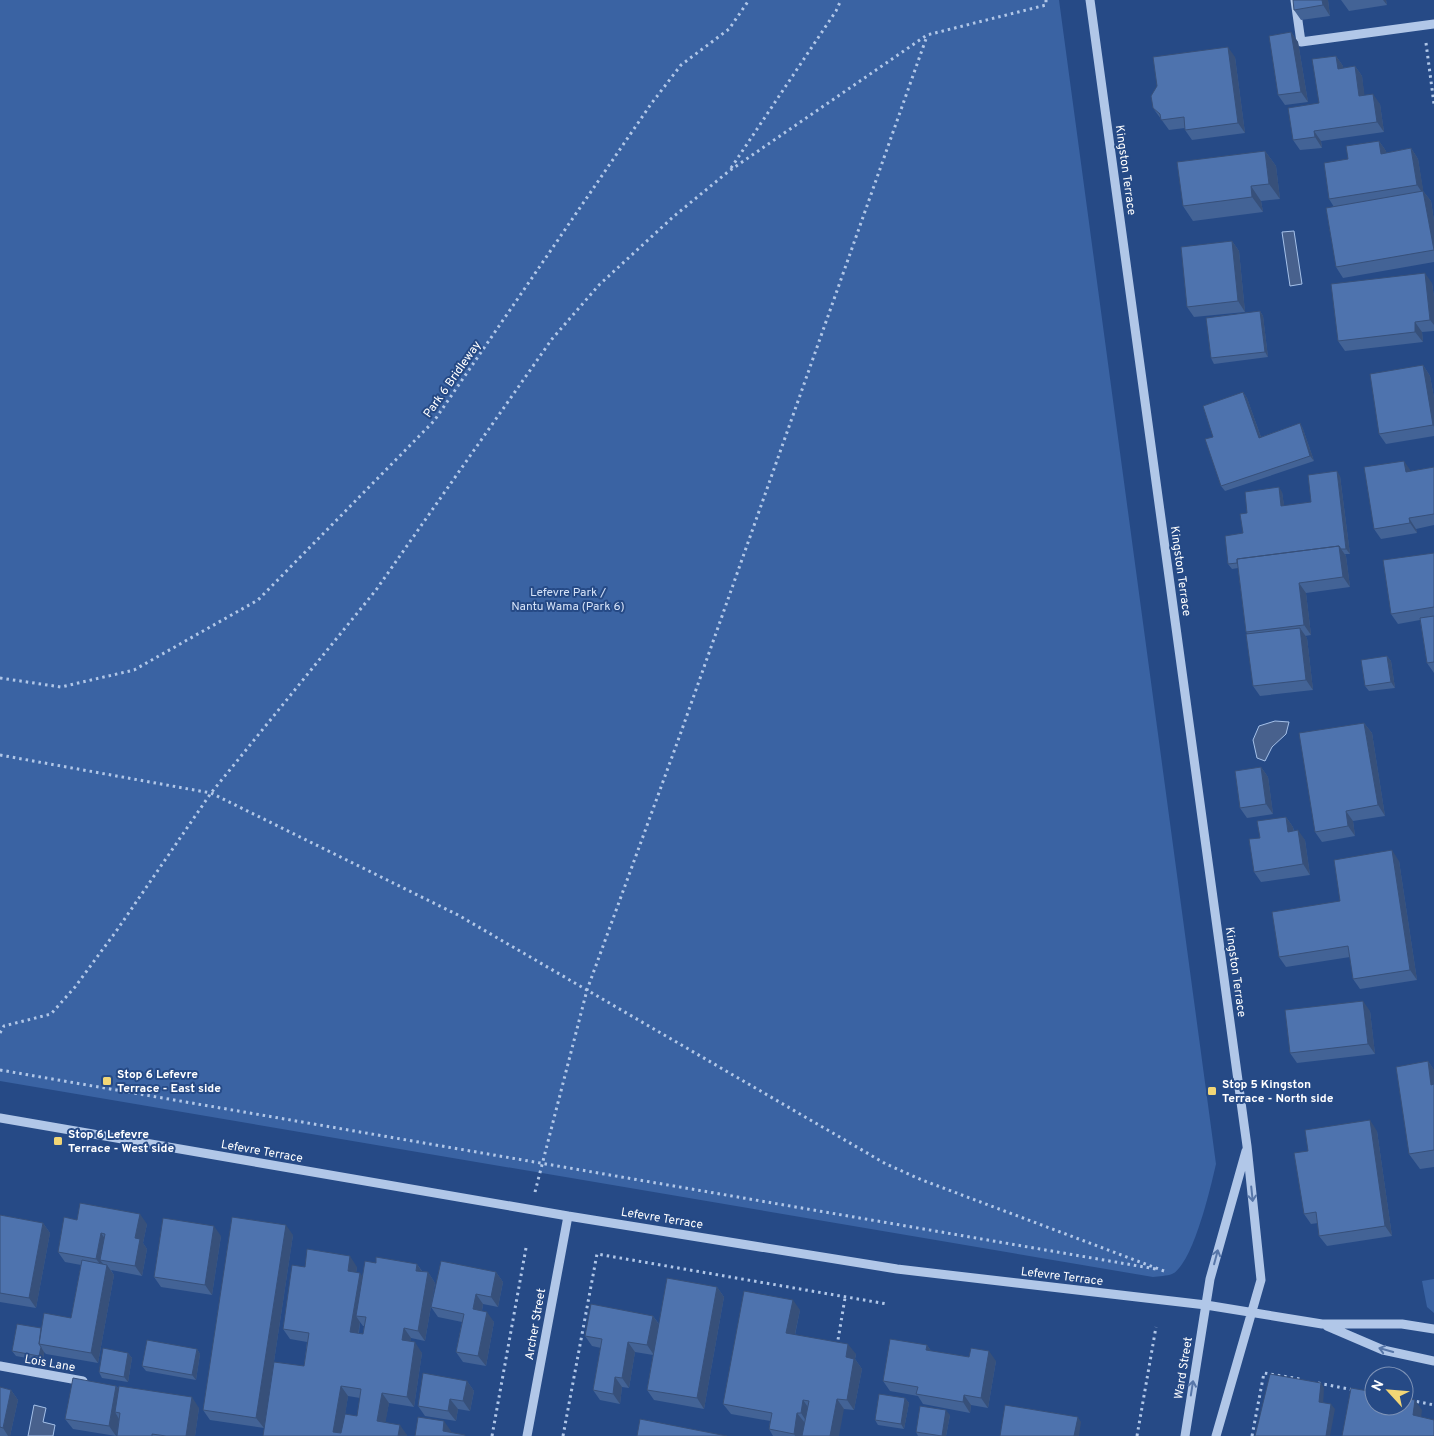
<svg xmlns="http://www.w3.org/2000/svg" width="1434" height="1436" font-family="Overpass,sans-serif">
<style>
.green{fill:#3a63a3}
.water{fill:#48618d;stroke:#a5c1e9}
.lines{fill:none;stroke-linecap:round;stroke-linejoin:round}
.path{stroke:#b1c7e8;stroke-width:3;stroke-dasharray:2.5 4;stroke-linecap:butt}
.minor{stroke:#b1c7e8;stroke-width:9}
.wall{fill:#436396;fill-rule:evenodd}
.shaded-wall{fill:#37507a}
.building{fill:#4e73ae;stroke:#37507a;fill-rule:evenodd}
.oneway{stroke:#5776a8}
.poi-dot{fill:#f2d676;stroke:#264a86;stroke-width:2}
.labels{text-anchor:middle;stroke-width:4;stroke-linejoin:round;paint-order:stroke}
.street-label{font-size:12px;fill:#fff;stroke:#264a86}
.park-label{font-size:12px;fill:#d5e2f7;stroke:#264a86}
.poi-label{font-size:12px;font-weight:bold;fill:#fff;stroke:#264a86;text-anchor:start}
</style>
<rect width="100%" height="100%" fill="#264a86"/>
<path class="green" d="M0 0H1059L1216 1164C1211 1186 1193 1265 1172 1274 1167 1276 1159 1276 1153 1277L0 1081Z
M1434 1279V1313L1427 1307 1422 1281Z"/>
<path class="water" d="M1294 231 1302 284 1290 286 1282 232Z
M1275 721 1289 722 1286 734 1272 747 1265 761 1257 758 1253 740 1259 726Z
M34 1405 46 1408 43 1422 55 1425 53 1436H28Z"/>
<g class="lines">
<path class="path" d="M1426 43 1434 104
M731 168 836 11 841 0
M0 678 61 687 134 670 258 600 434 421 651 104 681 65 729 29 749 0
M0 755 211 793 458 915 886 1164 922 1180 1164 1271
M0 1033 4 1026 51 1014 75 987 117 930 211 793 376 590 552 339 599 285 673 217 729 171 927 35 1046 5V0
M0 1070 1156 1269
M535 1192 587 990 680 735 927 36
M837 1346 845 1298
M1318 1383 1354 1390
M1404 1399 1434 1405
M492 1436 526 1248
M563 1436 597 1254 887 1304
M1137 1436 1156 1327
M1252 1436 1264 1373 1300 1379"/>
<path class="minor" d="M1090 0 1247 1146 1261 1280 1216 1436
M1295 0 1301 42 1434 24
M0 1118 568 1216 897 1269 1206 1305 1322 1324H1402L1434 1329
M1327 1326 1383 1350 1434 1361
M0 1366 83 1381
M527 1436 568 1216
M1185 1436 1210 1279 1246 1151"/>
</g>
<path class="wall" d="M1328 0 1330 16 1301 20 1294 10Z
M1341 0H1386L1387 5 1349 11Z
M1291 32 1298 42 1308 102 1285 105 1278 95Z
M1336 56 1343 66V68L1355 66 1362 76 1364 95 1380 104 1384 132 1321 141 1322 148 1300 150 1293 140 1319 103Z
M1235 57 1245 133 1192 140 1185 130V128L1169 130 1153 108Z
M1379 141 1386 151V153L1411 148 1418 159 1423 191 1431 201 1434 221V262L1343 278 1336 267 1334 207 1329 199 1348 159Z
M1265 151 1276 166 1280 199 1261 201 1263 212 1193 221 1183 206Z
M1232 241 1239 251 1245 312 1194 317 1187 307Z
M1432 283 1434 297V331L1422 332 1423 342 1345 351 1338 341Z
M1260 311 1263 316 1268 357 1214 364 1211 358Z
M1423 365 1430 376 1434 398V436L1386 444 1379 434Z
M1243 392 1247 398 1261 437 1300 423 1303 429 1314 461 1225 491 1221 486 1213 437Z
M1434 467V525L1416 529 1417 533 1381 539 1374 529 1411 471Z
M1340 476 1350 554H1345L1346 556 1350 587 1306 593 1311 635 1305 636 1307 638 1313 690 1260 696 1253 686 1248 634 1246 632 1238 568 1232 569 1228 564 1243 533 1247 513 1282 492 1284 506 1311 502Z
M1434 553V673L1427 663 1420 620 1398 624 1391 614Z
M1387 656 1391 661 1395 688 1369 691 1365 686Z
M1364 723 1372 733 1385 816 1353 821 1355 836 1322 842 1315 832Z
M1261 767 1268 777 1273 814 1247 818 1240 808Z
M1286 817 1293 827 1294 831 1305 840 1310 875 1261 882 1254 872 1260 838Z
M1399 861 1417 980 1360 989 1353 979 1350 957 1286 967 1279 957 1340 901Z
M1370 1011 1375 1054 1297 1063 1290 1053Z
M1428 1061 1434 1070V1167L1420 1169 1409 1154Z
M1377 1131 1392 1236 1327 1246 1319 1236 1318 1223 1311 1224 1304 1214 1308 1151Z
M0 1215 43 1223 50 1233 36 1308 0 1302Z
M77 1220 147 1224 143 1243 147 1249 142 1276 111 1270 114 1275 98 1363 46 1354 44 1352 43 1361 16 1356 12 1351 41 1328 71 1318 81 1265 65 1262 58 1252Z
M293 1235 264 1428 210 1420 203 1410Z
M221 1236 212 1295 161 1287 154 1277Z
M376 1263 417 1264 422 1271 428 1272 435 1283 425 1341 411 1338 410 1342 422 1353 414 1407 389 1403 385 1422 407 1435 263 1436 304 1366 307 1342 290 1339 283 1329 305 1267H357L356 1273 362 1277ZM360 1322 363 1326H364L363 1334 359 1333ZM348 1396 360 1398 357 1416 345 1414Z
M496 1272 503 1282 498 1307 483 1304 482 1311 494 1322 486 1366 463 1362 456 1352 462 1322 438 1317 431 1307Z
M717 1287 724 1297 704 1409 654 1400 647 1390 653 1355 635 1352 629 1388 622 1387 620 1404 600 1400 593 1390 601 1348 592 1346 585 1336 653 1316 659 1324Z
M800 1310 795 1335 856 1354 855 1359 862 1369 854 1410 844 1409 802 1436H773L769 1429 770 1421 731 1414 723 1404Z
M927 1345 931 1351 996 1361 988 1408 971 1405 970 1413 923 1404 918 1396 890 1391 883 1381Z
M197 1349 200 1354 196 1380 146 1371 142 1366Z
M128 1353 132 1358 128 1382 102 1378 99 1372Z
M467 1381 474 1391 470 1411 458 1409 456 1421 425 1416 418 1406Z
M116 1386 119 1389 199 1408 195 1436H117L119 1419 116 1436 73 1429 65 1419Z
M0 1387 11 1390 18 1400 10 1436H0Z
M905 1398 909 1403 904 1429 878 1425 875 1420Z
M950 1415 946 1436H918L916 1432Z"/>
<path class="shaded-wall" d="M1322 0H1328L1330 16 1323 5Z
M1383 0H1386L1387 5Z
M1291 32 1298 42 1308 102 1301 92Z
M1228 47 1235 57 1245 133 1238 123Z
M1336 56 1343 66 1345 79 1338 69Z
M1355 66 1362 76 1366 106 1359 96Z
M1373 94 1380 104 1384 132 1377 122Z
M1314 131 1321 141 1322 148 1315 137Z
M1379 141 1386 151 1388 164 1381 154Z
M1411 148 1418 159 1424 195 1417 185Z
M1265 151 1276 166 1280 199 1269 184Z
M1251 186 1261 201 1263 212 1252 197Z
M1423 191 1431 201 1434 221V251Z
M1232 241 1239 251 1245 312 1238 301Z
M1425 273 1432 283 1434 297V325L1430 320Z
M1260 311 1263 316 1268 357 1265 352Z
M1415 322 1422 332 1423 342 1415 332Z
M1423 365 1430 376 1434 398V427L1433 425Z
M1243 392 1247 398 1263 443 1259 438Z
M1300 423 1303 429 1314 461 1310 456Z
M1404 461 1411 471 1406 472Z
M1337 471 1340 476 1350 554 1346 549Z
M1279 487 1282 492 1285 511 1281 506Z
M1409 518 1416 529 1417 533 1410 523Z
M1339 546 1346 556 1350 587 1343 577Z
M1299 583 1306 593 1311 635 1304 625Z
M1300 628 1307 638 1313 690 1306 680Z
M1387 656 1391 661 1395 688 1391 682Z
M1364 723 1372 733 1385 816 1378 805Z
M1261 767 1268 777 1273 814 1266 804Z
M1346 811 1353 821 1355 836 1348 826Z
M1286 817 1293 827 1295 842 1288 832Z
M1298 830 1305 840 1310 875 1303 864Z
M1392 850 1399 861 1417 980 1410 970Z
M1363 1001 1370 1011 1375 1054 1368 1044Z
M1428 1061 1434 1070V1089L1431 1085Z
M1370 1120 1377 1131 1392 1236 1385 1226Z
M140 1214 147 1224 143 1243 147 1249 142 1276 135 1266V1238Z
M43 1223 50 1233 36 1308 29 1298Z
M286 1225 293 1235 264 1428 256 1418Z
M214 1226 221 1236 212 1295 205 1285Z
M101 1233 108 1243 100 1260 104 1265V1269L96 1259Z
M350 1256 357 1267 355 1281 348 1271Z
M417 1264 424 1275 416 1271Z
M107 1265 114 1275 98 1363 91 1353Z
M428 1272 435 1283 425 1341 418 1331Z
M496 1272 503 1282 498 1307 491 1297Z
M360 1273 367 1283 356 1316 360 1322 357 1342 350 1332Z
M717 1287 724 1297 704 1409 697 1398Z
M476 1294 483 1304 480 1320 473 1309Z
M793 1300 800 1310 793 1343 786 1333Z
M487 1312 494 1322 486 1366 478 1356Z
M653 1316 660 1326 654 1355 647 1345Z
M404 1328 411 1338 409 1350 402 1340Z
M415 1342 422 1353 414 1407 407 1397Z
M628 1342 635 1352 629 1388 622 1378Z
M848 1344 856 1354 855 1359 862 1369 854 1410 847 1400 846 1357Z
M927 1345 934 1355 926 1350Z
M41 1347 44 1352 43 1361 39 1356Z
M197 1349 200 1354 196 1380 192 1375Z
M989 1351 996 1361 988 1408 981 1398Z
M128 1353 132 1358 128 1382 124 1377Z
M615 1377 622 1387 620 1404 613 1394Z
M467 1381 474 1391 470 1411 463 1401Z
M1321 1383 1324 1388 1323 1407 1319 1402Z
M116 1386 124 1396 115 1412 119 1419 116 1436 109 1426Z
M341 1386 348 1396 342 1436 333 1432Z
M11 1390 18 1400 10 1436H8L3 1428Z
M382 1393 389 1403 384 1431 377 1421Z
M964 1395 971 1405 970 1413 963 1402Z
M192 1397 199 1408 195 1436H186Z
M905 1398 909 1403 904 1429 901 1424Z
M450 1399 458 1409 456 1421 448 1411Z
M837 1399 844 1409 839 1436H830Z
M803 1400 810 1410 808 1424 801 1413Z
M1415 1400 1422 1410 1420 1426 1413 1415Z
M1331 1404 1335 1409 1330 1436H1326Z
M946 1410 950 1415 946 1436H942Z
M797 1413 805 1423 802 1436H795L794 1434Z
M1078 1417 1081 1422 1079 1436H1074Z
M444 1421 451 1431V1436L443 1431Z
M400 1425 407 1435V1436H398Z"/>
<path class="building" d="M1293 0H1322L1323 5 1294 10Z
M1291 32 1301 92 1278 95 1269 36Z
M1228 47 1238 123 1185 130 1184 117 1161 120 1160 114 1153 108 1151 96 1157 86 1153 57Z
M1336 56 1338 69 1355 66 1359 96 1373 94 1377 122 1314 131 1315 137 1293 140 1288 108 1319 103 1312 59Z
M1379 141 1381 154 1411 148 1417 185 1329 199 1324 163 1348 159 1346 146Z
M1265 151 1269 184 1251 186 1252 197 1183 206 1177 162Z
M1423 191 1434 250 1336 267 1326 208Z
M1232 241 1238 301 1187 307 1181 247Z
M1425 273 1430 320 1415 322V332L1338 341 1331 284Z
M1260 311 1265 352 1211 358 1206 318Z
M1423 365 1433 425 1379 434 1370 374Z
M1243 392 1259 438 1300 423 1310 456 1221 486 1205 439 1213 437 1203 406Z
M1404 461 1406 472 1434 467V514L1409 518 1410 523 1374 529 1364 467Z
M1337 471 1346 549H1341L1339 546 1237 559V563L1228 564 1225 536 1243 533 1240 514 1247 513 1245 492 1279 487 1281 506 1311 502 1308 475Z
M1339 546 1343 577 1299 583 1304 625 1246 632 1237 559Z
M1434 553V607L1391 614 1383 560Z
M1434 616V662L1427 663 1420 618Z
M1300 628 1306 680 1253 686 1246 634Z
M1387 656 1391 682 1365 686 1361 660Z
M1364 723 1378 805 1346 811 1348 826 1315 832 1299 733Z
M1261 767 1266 804 1240 808 1235 771Z
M1286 817 1288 832 1298 830 1303 864 1254 872 1249 839 1260 838 1257 821Z
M1392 850 1410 970 1353 979 1348 946 1279 957 1272 912 1340 901 1334 860Z
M1363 1001 1368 1044 1290 1053 1285 1010Z
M1428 1061 1431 1085 1434 1084V1150L1409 1154 1396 1067Z
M1370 1120 1385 1226 1319 1236 1316 1212 1304 1214 1294 1153 1308 1151 1305 1130Z
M80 1203 140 1214 135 1238 140 1239 135 1266 100 1260 105 1234 101 1233 96 1259 58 1252 64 1217 77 1220Z
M0 1215 43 1223 29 1298 0 1293Z
M232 1217 286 1225 256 1418 203 1410Z
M163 1218 214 1226 205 1285 154 1277Z
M307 1249 350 1256 348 1271 360 1273 350 1332 363 1334 366 1317 356 1316 365 1261 376 1263V1257L417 1264 416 1271 428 1272 418 1331 404 1328 402 1340 415 1342 407 1397 382 1393 377 1421 400 1425 398 1436H263L274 1362 304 1366 309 1333 283 1329 292 1265 305 1267ZM341 1386 361 1389 357 1416 345 1414 341 1433 333 1432Z
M82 1260 107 1265 91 1353 39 1344 44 1313 71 1318Z
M441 1261 496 1272 491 1297 476 1294 473 1309 487 1312 478 1356 456 1352 464 1314 431 1307Z
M667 1278 717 1287 697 1398 647 1390Z
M744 1291 793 1300 786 1333 848 1344 846 1357 854 1359 847 1400 837 1399 830 1436H802L809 1401 803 1400 801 1413H797L794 1434 769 1429 772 1413 723 1404Z
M591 1304 653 1316 647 1345 628 1342 622 1378 615 1377 613 1394 593 1390 602 1339 585 1336Z
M17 1324 41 1328 39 1344 41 1347 39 1356 12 1351Z
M890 1339 927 1345 926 1350 969 1357 971 1348 989 1351 981 1398 964 1395 963 1402 916 1394 918 1387 883 1381Z
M147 1340 197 1349 192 1375 142 1366Z
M103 1348 128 1353 124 1377 99 1372Z
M423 1373 467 1381 463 1401 450 1399 448 1411 418 1406Z
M1270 1374 1321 1383 1319 1402 1331 1404 1326 1436H1255Z
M73 1378 116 1386 109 1426 65 1419Z
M119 1386 192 1397 186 1436H166L152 1434V1436H117L120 1413 115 1412Z
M0 1387 11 1390 3 1428 0 1427Z
M1351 1388 1374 1392V1406H1404V1398L1415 1400 1413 1415 1434 1420V1436H1342Z
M879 1394 905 1398 901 1424 875 1420Z
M1005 1405 1078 1417 1074 1436H1000Z
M920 1406 946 1410 942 1436 916 1432Z
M418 1417 444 1421 443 1431 465 1435V1436H415Z
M640 1419 727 1436H637Z"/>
<defs><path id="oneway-shaft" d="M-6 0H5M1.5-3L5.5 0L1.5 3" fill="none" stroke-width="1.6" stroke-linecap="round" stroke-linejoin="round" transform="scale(1.25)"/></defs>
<g class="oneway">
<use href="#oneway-shaft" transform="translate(1252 1194) rotate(84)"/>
<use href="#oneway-shaft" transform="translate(1216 1257) rotate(-75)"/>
<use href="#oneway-shaft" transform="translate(1386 1350) rotate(-164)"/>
<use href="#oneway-shaft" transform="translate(1192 1388) rotate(-81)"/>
</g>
<g class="poi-dot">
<rect x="102" y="1076" width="10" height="10" rx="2.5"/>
<rect x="1207" y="1086" width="10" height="10" rx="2.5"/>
<rect x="53" y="1136" width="10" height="10" rx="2.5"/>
</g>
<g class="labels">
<g class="street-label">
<text transform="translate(1126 170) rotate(82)" y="4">Kingston Terrace</text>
<text transform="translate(452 379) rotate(-55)" y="4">Park 6 Bridleway</text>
<text transform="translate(1181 571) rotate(82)" y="4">Kingston Terrace</text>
<text transform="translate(1236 972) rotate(82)" y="4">Kingston Terrace</text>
<text transform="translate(262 1151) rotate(10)" y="4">Lefevre Terrace</text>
<text transform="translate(662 1218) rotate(9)" y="4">Lefevre Terrace</text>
<text transform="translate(1062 1276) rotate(7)" y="4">Lefevre Terrace</text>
<text transform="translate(535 1324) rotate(-80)" y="4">Archer Street</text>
<text transform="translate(50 1363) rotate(10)" y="4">Lois Lane</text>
<text transform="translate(1183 1368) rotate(-81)" y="4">Ward Street</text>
</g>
<g class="park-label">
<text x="568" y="596">Lefevre Park /<tspan x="568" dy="14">Nantu Wama (Park 6)</tspan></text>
</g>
<g class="poi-label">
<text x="117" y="1078">Stop 6 Lefevre<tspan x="117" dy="14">Terrace - East side</tspan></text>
<text x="1222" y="1088">Stop 5 Kingston<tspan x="1222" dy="14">Terrace - North side</tspan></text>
<text x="68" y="1138">Stop 6 Lefevre<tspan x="68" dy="14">Terrace - West side</tspan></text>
</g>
</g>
<g transform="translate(1389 1391) rotate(296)"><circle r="24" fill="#264a86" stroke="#7d92b6"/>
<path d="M0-4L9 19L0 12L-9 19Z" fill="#f2d676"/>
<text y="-8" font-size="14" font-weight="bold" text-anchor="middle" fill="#ffffff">N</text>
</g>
</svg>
